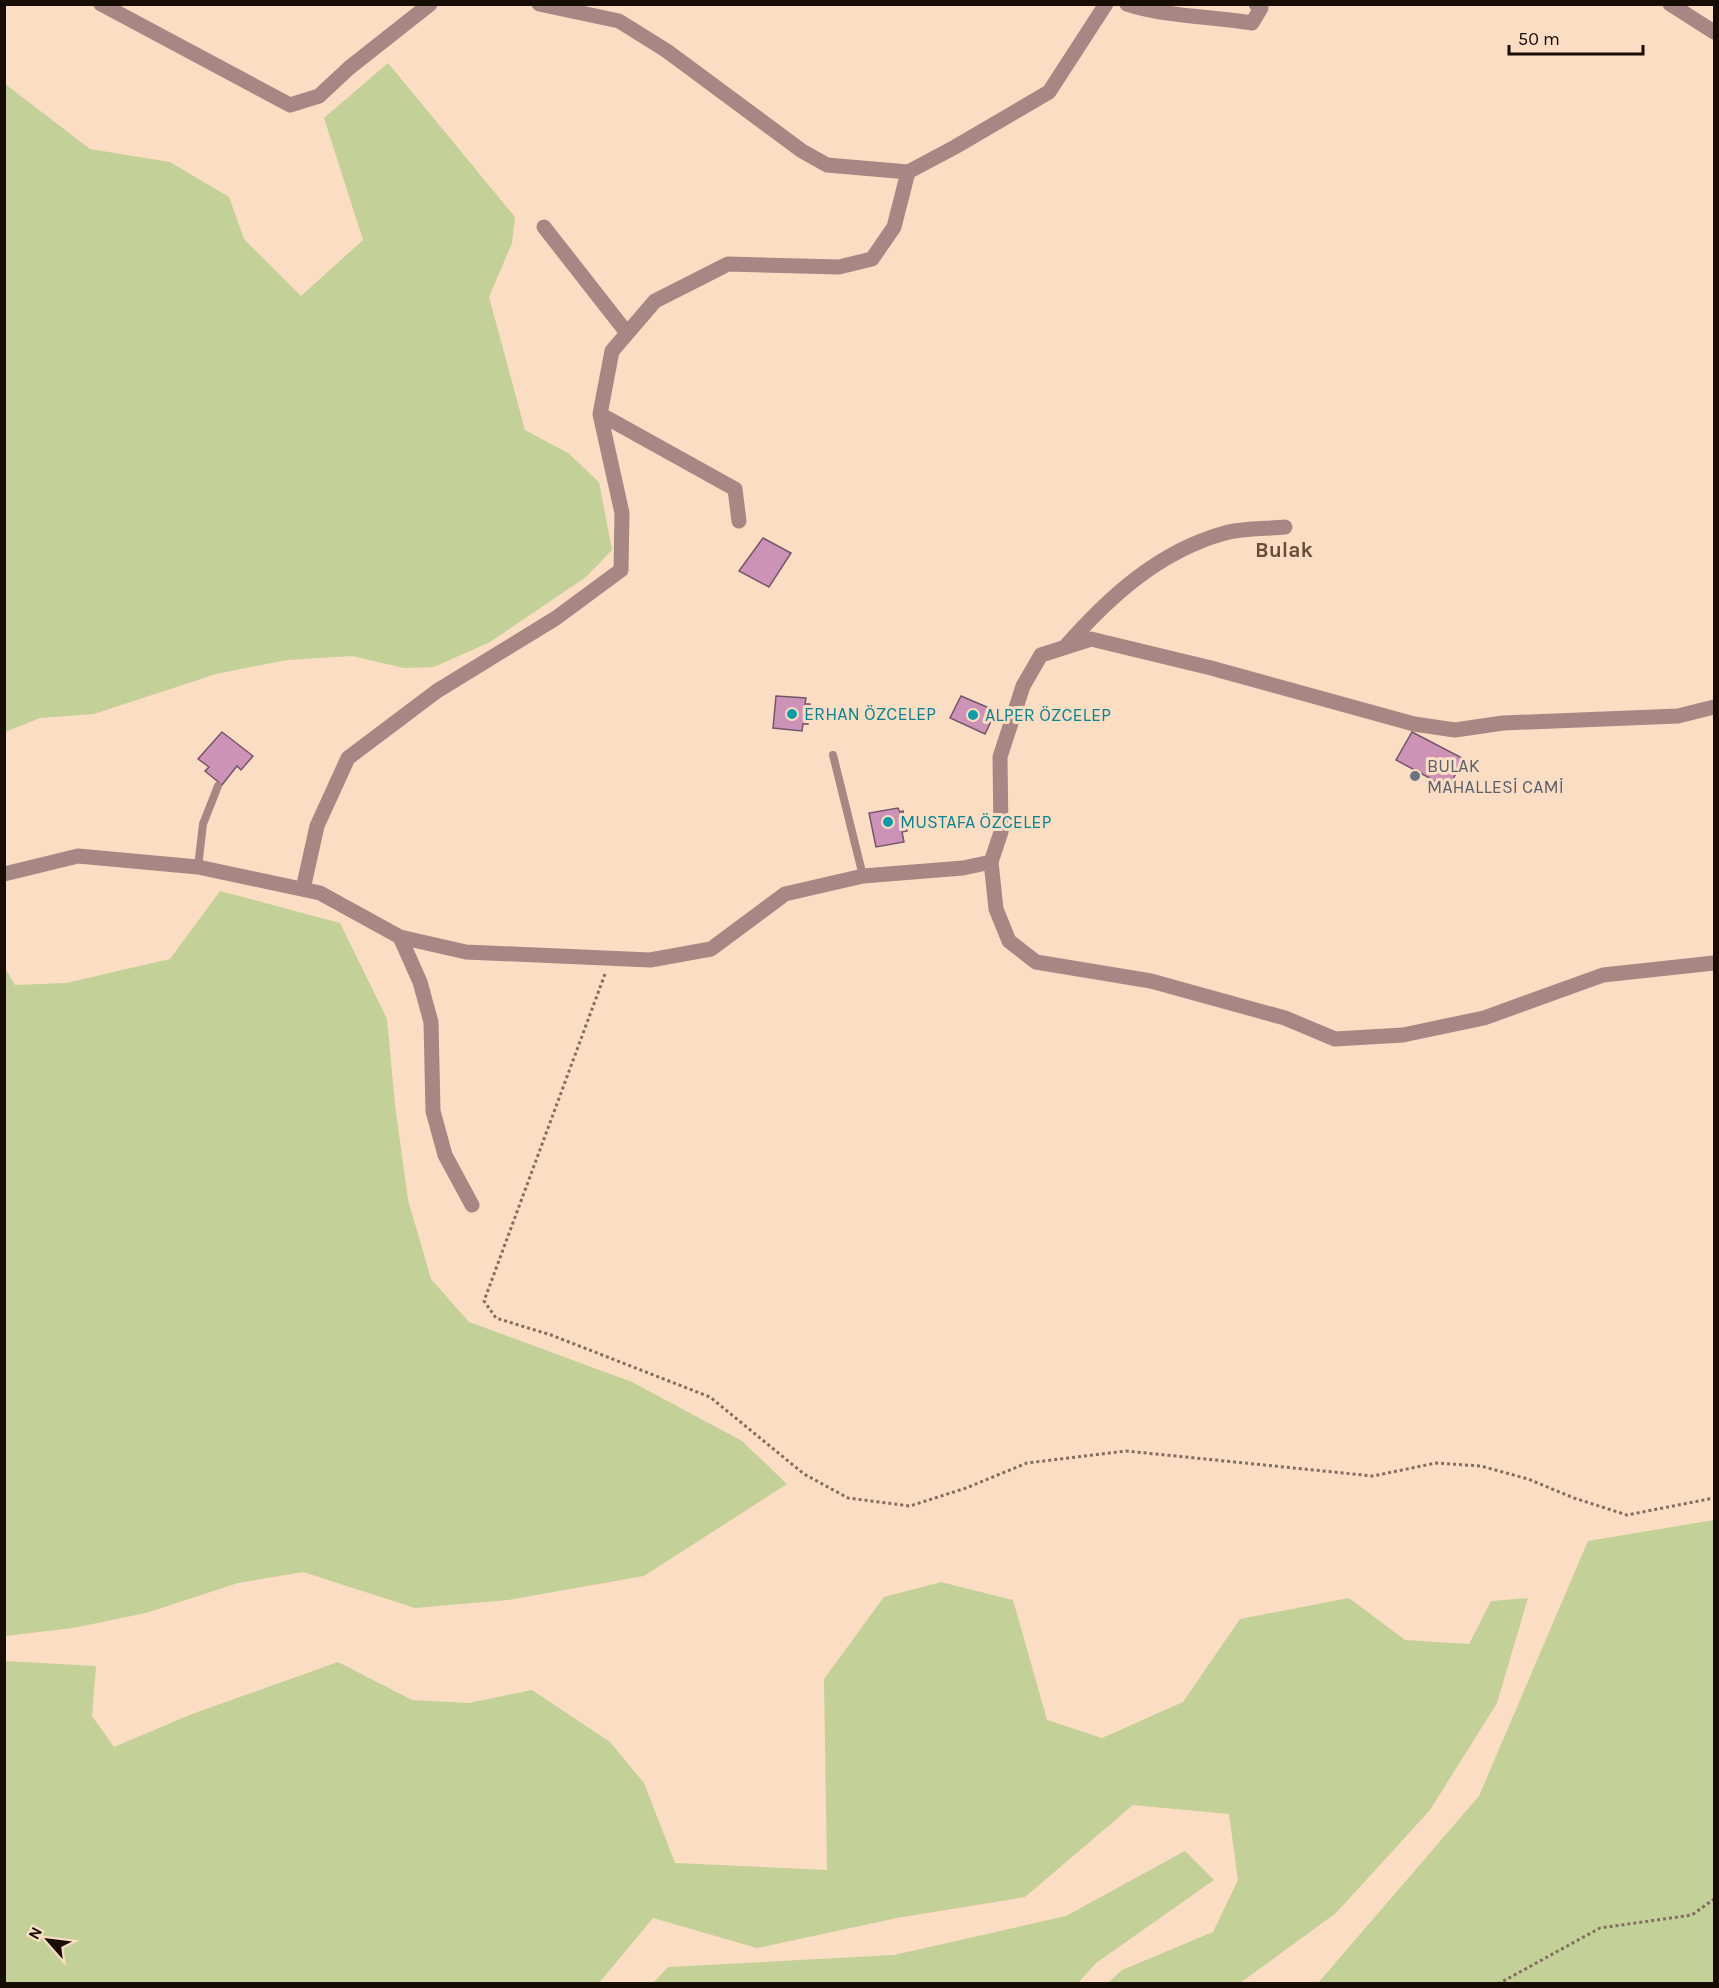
<svg xmlns="http://www.w3.org/2000/svg" width="1719" height="1988" font-family="Karla,sans-serif">
<style>
.green{fill:#c3d097}
.building{fill:#cd93b7;stroke:#745669;stroke-width:1.5}
.lines{fill:none;stroke-linecap:round;stroke-linejoin:round}
.path{stroke:#826e5e;stroke-width:3;stroke-dasharray:3 3;stroke-linecap:butt}
.service{stroke:#a68784;stroke-width:8}
.minor{stroke:#a68784;stroke-width:15}
.tertiary{stroke:#a68784;stroke-width:15}
.culture-dot{fill:#0f9aa8;stroke:#fbddc3;stroke-width:2}
.worship-dot{fill:#6b7280;stroke:#fbddc3;stroke-width:2}
.labels{text-anchor:middle;stroke-width:6;stroke-linejoin:round;paint-order:stroke}
.culture-label{font-size:18px;fill:#0d838f;stroke:#fbddc3;text-anchor:start}
.worship-label{font-size:18px;fill:#5b616d;stroke:#fbddc3;text-anchor:start}
.quarter-label{font-size:21px;font-weight:bold;fill:#674e38;stroke:#fbddc3}
</style>
<rect width="100%" height="100%" fill="#fbddc3"/>
<path class="green" d="M388 63 515 217 512 243 489 297 525 430 568 453 599 482 612 550 586 577 490 642 434 667 404 668 352 656 287 660 216 674 94 714 40 718 5 732V84L90 149 170 162 229 197 244 239 301 296 363 240 324 118Z
M220 891 340 923 387 1019 395 1105 408 1200 431 1279 469 1322 632 1382 742 1441 787 1484 644 1576 508 1600 415 1608 303 1572 238 1583 146 1613 73 1628 5 1636V968L15 985 66 983 170 959Z
M1714 1520V1983H1318L1479 1796 1588 1541Z
M941 1582 1013 1600 1047 1720 1102 1738 1183 1702 1240 1619 1349 1598 1405 1640 1469 1644 1491 1601 1528 1598 1497 1703 1430 1810 1336 1913 1240 1983H1108L1122 1970 1213 1932 1238 1880 1229 1814 1133 1805 1025 1897 897 1918 757 1948 653 1918 599 1983H5V1661L96 1666 92 1716 114 1747 192 1714 338 1662 412 1700 469 1703 532 1690 610 1742 644 1783 675 1863 827 1870 824 1679 884 1597Z
M1185 1851 1214 1880 1096 1963 1078 1983H653L668 1967 894 1955 1066 1916Z"/>
<path class="building" d="M763 538 791 553 769 587 739 571Z
M776 696 806 698 805 704H810L808 724H803L802 731 773 728Z
M961 696 996 711 985 734 950 718Z
M222 732 253 756 241 770 237 766 222 785 205 771 209 767 198 759Z
M1412 732 1464 759 1448 788 1396 760Z
M898 808 900 812 903 811 907 831 902 832 904 842 876 847 869 813Z"/>
<g class="lines">
<path class="path" d="M605 974 484 1301 496 1318 551 1335 710 1397 804 1474 848 1498 910 1506 966 1488 1027 1463 1126 1451 1373 1476 1436 1463 1481 1466 1528 1479 1574 1498 1627 1515 1714 1498
M1498 1984 1600 1928 1692 1915 1714 1899"/>
<path class="service" d="M833 755 863 876
M198 867 203 824 218 786"/>
<path class="minor" d="M101 4 290 105 319 96 349 68 430 4
M539 4 619 21 667 51 802 151 827 165 908 172
M1127 4C1167 17 1211 16 1252 23L1261 8 1256 4
M1670 4 1714 32
M544 227 627 333
M600 414 735 489 739 521
M1065 647C1109 597 1159 551 1225 533 1244 528 1266 529 1285 527
M991 862 996 909 1009 941 1036 962 1151 981 1285 1018 1335 1039 1403 1035 1484 1018 1603 975 1714 963
M303 889 317 826 348 758 437 691 556 618 621 570 622 513 600 414 612 351 655 301 728 264 839 267 872 259 894 227 908 172 955 147 1049 92 1106 4
M400 937 420 982 431 1022 433 1111 445 1155 472 1205"/>
<path class="tertiary" d="M4 874 78 856 198 867 320 893 400 937 466 952 650 960 711 949 785 894 863 876 963 868 991 862 1001 832 1000 757 1023 686 1041 655 1091 639 1211 668 1414 724 1455 730 1503 723 1678 716 1714 707"/>
</g>
<g class="culture-dot">
<circle cx="792" cy="714" r="6"/>
<circle cx="973" cy="715" r="6"/>
<circle cx="888" cy="822" r="6"/>
</g>
<circle class="worship-dot" cx="1415" cy="776" r="6"/>
<g class="labels">
<g class="culture-label">
<text x="804" y="720">ERHAN ÖZCELEP</text>
<text x="985" y="721">ALPER ÖZCELEP</text>
<text x="900" y="828">MUSTAFA ÖZCELEP</text>
</g>
<g class="worship-label">
<text x="1427" y="772">BULAK<tspan x="1427" dy="21">MAHALLESİ CAMİ</tspan></text>
</g>
<g class="quarter-label">
<text x="1284" y="557">Bulak</text>
</g>
</g>
<rect width="1719" height="1988" fill="none" stroke="#170d05" stroke-width="12"/>
<g transform="translate(48 1940) rotate(298)" stroke="#fbddc3" stroke-width="4.5" paint-order="stroke">
<path d="M0-4.5L10 22L0 15L-10 22Z" fill="#170d05"/>
<text y="-9" font-size="16" font-weight="bold" text-anchor="middle" fill="#170d05">N</text>
</g>
<path d="M1509 45v9h134v-9" fill="none" stroke="#170d05" stroke-width="3"/>
<text x="1518" y="45" font-size="18" fill="#170d05" stroke="#fbddc3" stroke-width="4.5" paint-order="stroke">50 m</text>
</svg>
